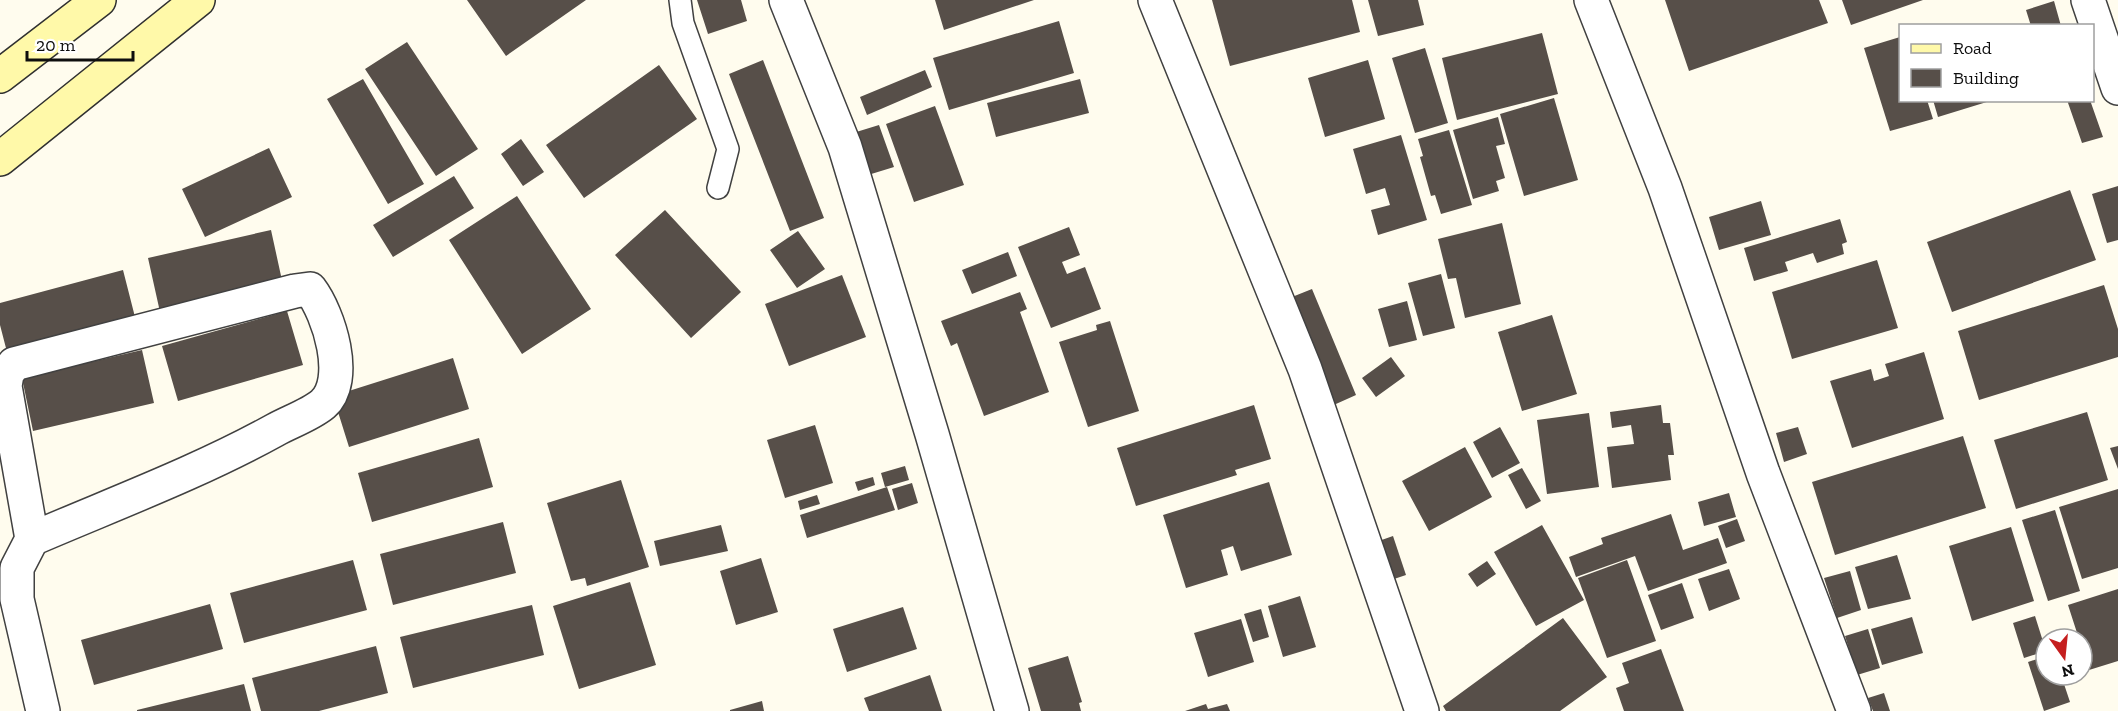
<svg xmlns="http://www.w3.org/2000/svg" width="2118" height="711" font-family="'Zilla Slab',serif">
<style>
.building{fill:#574f49}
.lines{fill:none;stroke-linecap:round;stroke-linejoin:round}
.lane-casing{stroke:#414141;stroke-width:24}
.street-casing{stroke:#414141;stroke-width:36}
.secondary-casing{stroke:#303030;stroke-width:36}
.lane{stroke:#fff;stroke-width:21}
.street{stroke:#fff;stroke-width:33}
.secondary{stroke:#fff9a9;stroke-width:33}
</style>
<rect width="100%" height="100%" fill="#fffcee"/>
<path class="building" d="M467 0H586L506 56Z
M697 0H741L747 21 708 34Z
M935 0H1034L944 30Z
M1212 0H1352L1360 32 1230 66Z
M1368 0H1418L1424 25 1378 36Z
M1665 0H1819L1828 23 1689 71Z
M1842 0H1923L1851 25Z
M2054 1 2061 26H2031L2026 10Z
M1059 21 1074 73 949 110 933 58Z
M1542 33 1558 94 1457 120 1442 58Z
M1900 37V100H1927L1933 119 1890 131 1864 48Z
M407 42 478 149 436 176 365 69Z
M1425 48 1448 123 1415 133 1392 58Z
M763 60 824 218 790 231 729 74Z
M1368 60 1385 119 1325 137 1308 78Z
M659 65 697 119 584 198 546 145Z
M925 70 932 87 867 115 860 97Z
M363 79 424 184 388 204 327 99Z
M1080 79 1089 113 996 137 987 103Z
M1554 98 1578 180 1524 196 1500 114Z
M1933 100H1990V101L1938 117Z
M2067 100H2090L2103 137 2082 143Z
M935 106 964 185 914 202 886 124Z
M1498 117 1505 144 1496 146 1505 178 1496 181 1499 191 1473 199 1453 130Z
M879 125 894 167 868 175 853 133Z
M1449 130 1472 205 1441 214 1435 195 1431 196 1420 157 1423 156 1418 139Z
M1401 135 1427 220 1378 235 1371 210 1390 205 1385 188 1366 194 1353 149Z
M521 139 544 172 523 186 501 154Z
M269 148 292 197 205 237 182 189Z
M454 176 474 208 393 257 373 225Z
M2118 186V240L2107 243 2092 194Z
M2070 190 2096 260 1952 312 1927 242Z
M517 196 591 309 522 354 449 240Z
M1761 201 1771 235 1719 250 1709 217Z
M665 210 741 292 691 338 615 255Z
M1840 219 1847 242 1842 244 1844 254 1817 263 1813 253 1785 262 1788 271 1754 281 1744 248Z
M1502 223 1521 304 1465 318 1456 278 1448 279 1438 239Z
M1069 227 1080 255 1062 262 1067 274 1085 267 1101 309 1051 328 1018 247Z
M271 230 283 285 160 312 148 258Z
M798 231 825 269 797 288 770 250Z
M1008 252 1017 276 972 294 962 270Z
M1877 260 1898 328 1792 359 1772 292Z
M123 270 135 317 7 352 0 325V303Z
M1441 274 1455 328 1423 336 1408 283Z
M842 275 866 337 789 366 765 304Z
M2104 285 2118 329V357L1979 400 1958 331Z
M1312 289 1356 395 1327 408 1282 301Z
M1020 292 1027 309 1020 312 1049 392 984 416 957 343 951 346 941 321Z
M1407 301 1417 340 1389 347 1378 309Z
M287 311 303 365 178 401 162 346Z
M1552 315 1577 394 1522 411 1498 332Z
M1110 321 1139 411 1088 427 1059 342 1097 330 1096 325Z
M142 350 154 403 33 431 22 378Z
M1924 352 1944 419 1852 448 1830 381 1871 369 1874 381 1889 376 1885 364Z
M1391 357 1405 376 1376 397 1362 378Z
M453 358 469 409 349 447 333 396Z
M1254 405 1271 459 1235 470 1237 475 1136 506 1117 448Z
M1661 405 1663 423H1670L1674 455H1668L1671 480 1612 488 1607 447 1634 444 1631 425 1612 428 1610 412Z
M2087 412 2108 480 2016 509 1994 440Z
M1589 413 1599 487 1547 494 1537 420Z
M815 425 833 483 785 498 767 440Z
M1500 427 1520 463 1492 478 1473 442Z
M1798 427 1807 454 1784 462 1776 433Z
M1963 436 1986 508 1835 555 1812 482Z
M479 438 493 487 372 522 358 473Z
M2118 446V469L2110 448Z
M1465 447 1492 497 1429 531 1402 481Z
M905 466 909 480 885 487 881 473Z
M1522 468 1541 501 1526 509 1508 475Z
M873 477 875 485 858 491 855 482Z
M621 480 649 567 587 586 585 578 571 581 547 503Z
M1269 482 1292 555 1241 571 1233 546 1221 550 1228 575 1186 588 1163 515Z
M912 483 918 503 898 510 892 489Z
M887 487 895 510 807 538 800 515Z
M2118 489V568L2082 579 2059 507Z
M1729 493 1736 517 1704 526 1698 502Z
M817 495 820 504 800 510 798 501Z
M2055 510 2080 591 2048 601 2022 520Z
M1671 514 1683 550 1718 538 1727 563 1648 591 1635 556 1576 577 1569 557 1603 544 1601 538Z
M1737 519 1745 541 1726 548 1718 526Z
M503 522 516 573 393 605 380 554Z
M721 525 728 551 660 566 654 541Z
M1542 525 1584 600 1536 626 1494 552Z
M2011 527 2034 601 1972 621 1949 546Z
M1393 536 1406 575 1391 580 1373 543Z
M1897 555 1911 599 1868 609 1855 567Z
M761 558 778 612 736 625 720 571Z
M353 560 367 610 244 643 230 593Z
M1627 560 1656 641 1607 658 1578 578Z
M1487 561 1496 574 1477 587 1468 574Z
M1729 569 1740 599 1709 611 1698 579Z
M1850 571 1861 610 1837 618 1824 578Z
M630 582 656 665 579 689 553 606Z
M1682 583 1694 618 1661 630 1648 595Z
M2118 589V661L2089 670 2082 639H2079L2068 605Z
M1300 596 1316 647 1283 657 1268 606Z
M210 604 223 649 94 685 81 640Z
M532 605 544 655 413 688 400 637Z
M903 607 917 649 847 672 833 629Z
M1261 609 1269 637 1253 642 1244 614Z
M2035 616 2046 651 2024 658 2013 623Z
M1912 617 1923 653 1882 665 1871 629Z
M1563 618 1607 677 1560 711H1446L1443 706Z
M1241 619 1254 662 1208 677 1194 633Z
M1868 629 1880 668 1857 675 1845 636Z
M376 646 388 693 319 711H261L252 678Z
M1661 649 1684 711H1624L1616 688 1629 683 1622 663Z
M1068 656 1082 702 1079 703 1081 711H1041L1028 668Z
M2046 656V675H2061L2070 702 2044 711 2028 662Z
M930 675 942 711H869L864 698Z
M244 684 251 711H137V710Z
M1884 693 1890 711H1873L1868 698Z
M762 701 764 711H730V710Z
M1206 704 1208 709 1227 704 1230 711H1185Z"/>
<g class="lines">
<defs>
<path id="lane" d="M680 0 683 23 728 149 718 188"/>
<path id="street" d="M786 0 845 147 932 434 1012 711
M1155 0 1305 369 1422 711
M1591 0 1665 188 1763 473 1854 711
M2088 0 2118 88
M32 539C113 504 197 473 275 430 289 422 310 415 323 404 350 380 329 314 310 289L295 291 14 364 7 374 5 386 32 539 17 568V599L43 711"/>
<path id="secondary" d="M0 76 99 0
M0 159 198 0"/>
</defs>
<use href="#lane" class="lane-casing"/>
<use href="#street" class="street-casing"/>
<use href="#secondary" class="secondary-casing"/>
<use href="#lane" class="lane"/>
<use href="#street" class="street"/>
<use href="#secondary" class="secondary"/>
</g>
<rect x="1899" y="24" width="195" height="78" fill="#ffffff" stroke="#9f9f9f" stroke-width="1.5"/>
<rect x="1911" y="44" width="30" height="9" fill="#fff9a9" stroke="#9f9f9f" stroke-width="1.5"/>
<text x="1953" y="54" font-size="18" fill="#0e0e0e">Road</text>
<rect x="1911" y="69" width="30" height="18" fill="#574f49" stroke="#9f9f9f" stroke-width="1.5"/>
<text x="1953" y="84" font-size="18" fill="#0e0e0e">Building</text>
<g transform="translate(2064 657) rotate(165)"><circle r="28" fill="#ffffff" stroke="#9f9f9f" stroke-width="1.5"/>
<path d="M0-4.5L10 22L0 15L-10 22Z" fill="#c51e1e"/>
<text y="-9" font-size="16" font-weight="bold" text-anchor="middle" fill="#0e0e0e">N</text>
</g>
<path d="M27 51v9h106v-9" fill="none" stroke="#0e0e0e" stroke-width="3"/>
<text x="36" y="51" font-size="18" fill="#0e0e0e" stroke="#ffffff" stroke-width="4.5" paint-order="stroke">20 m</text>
</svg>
